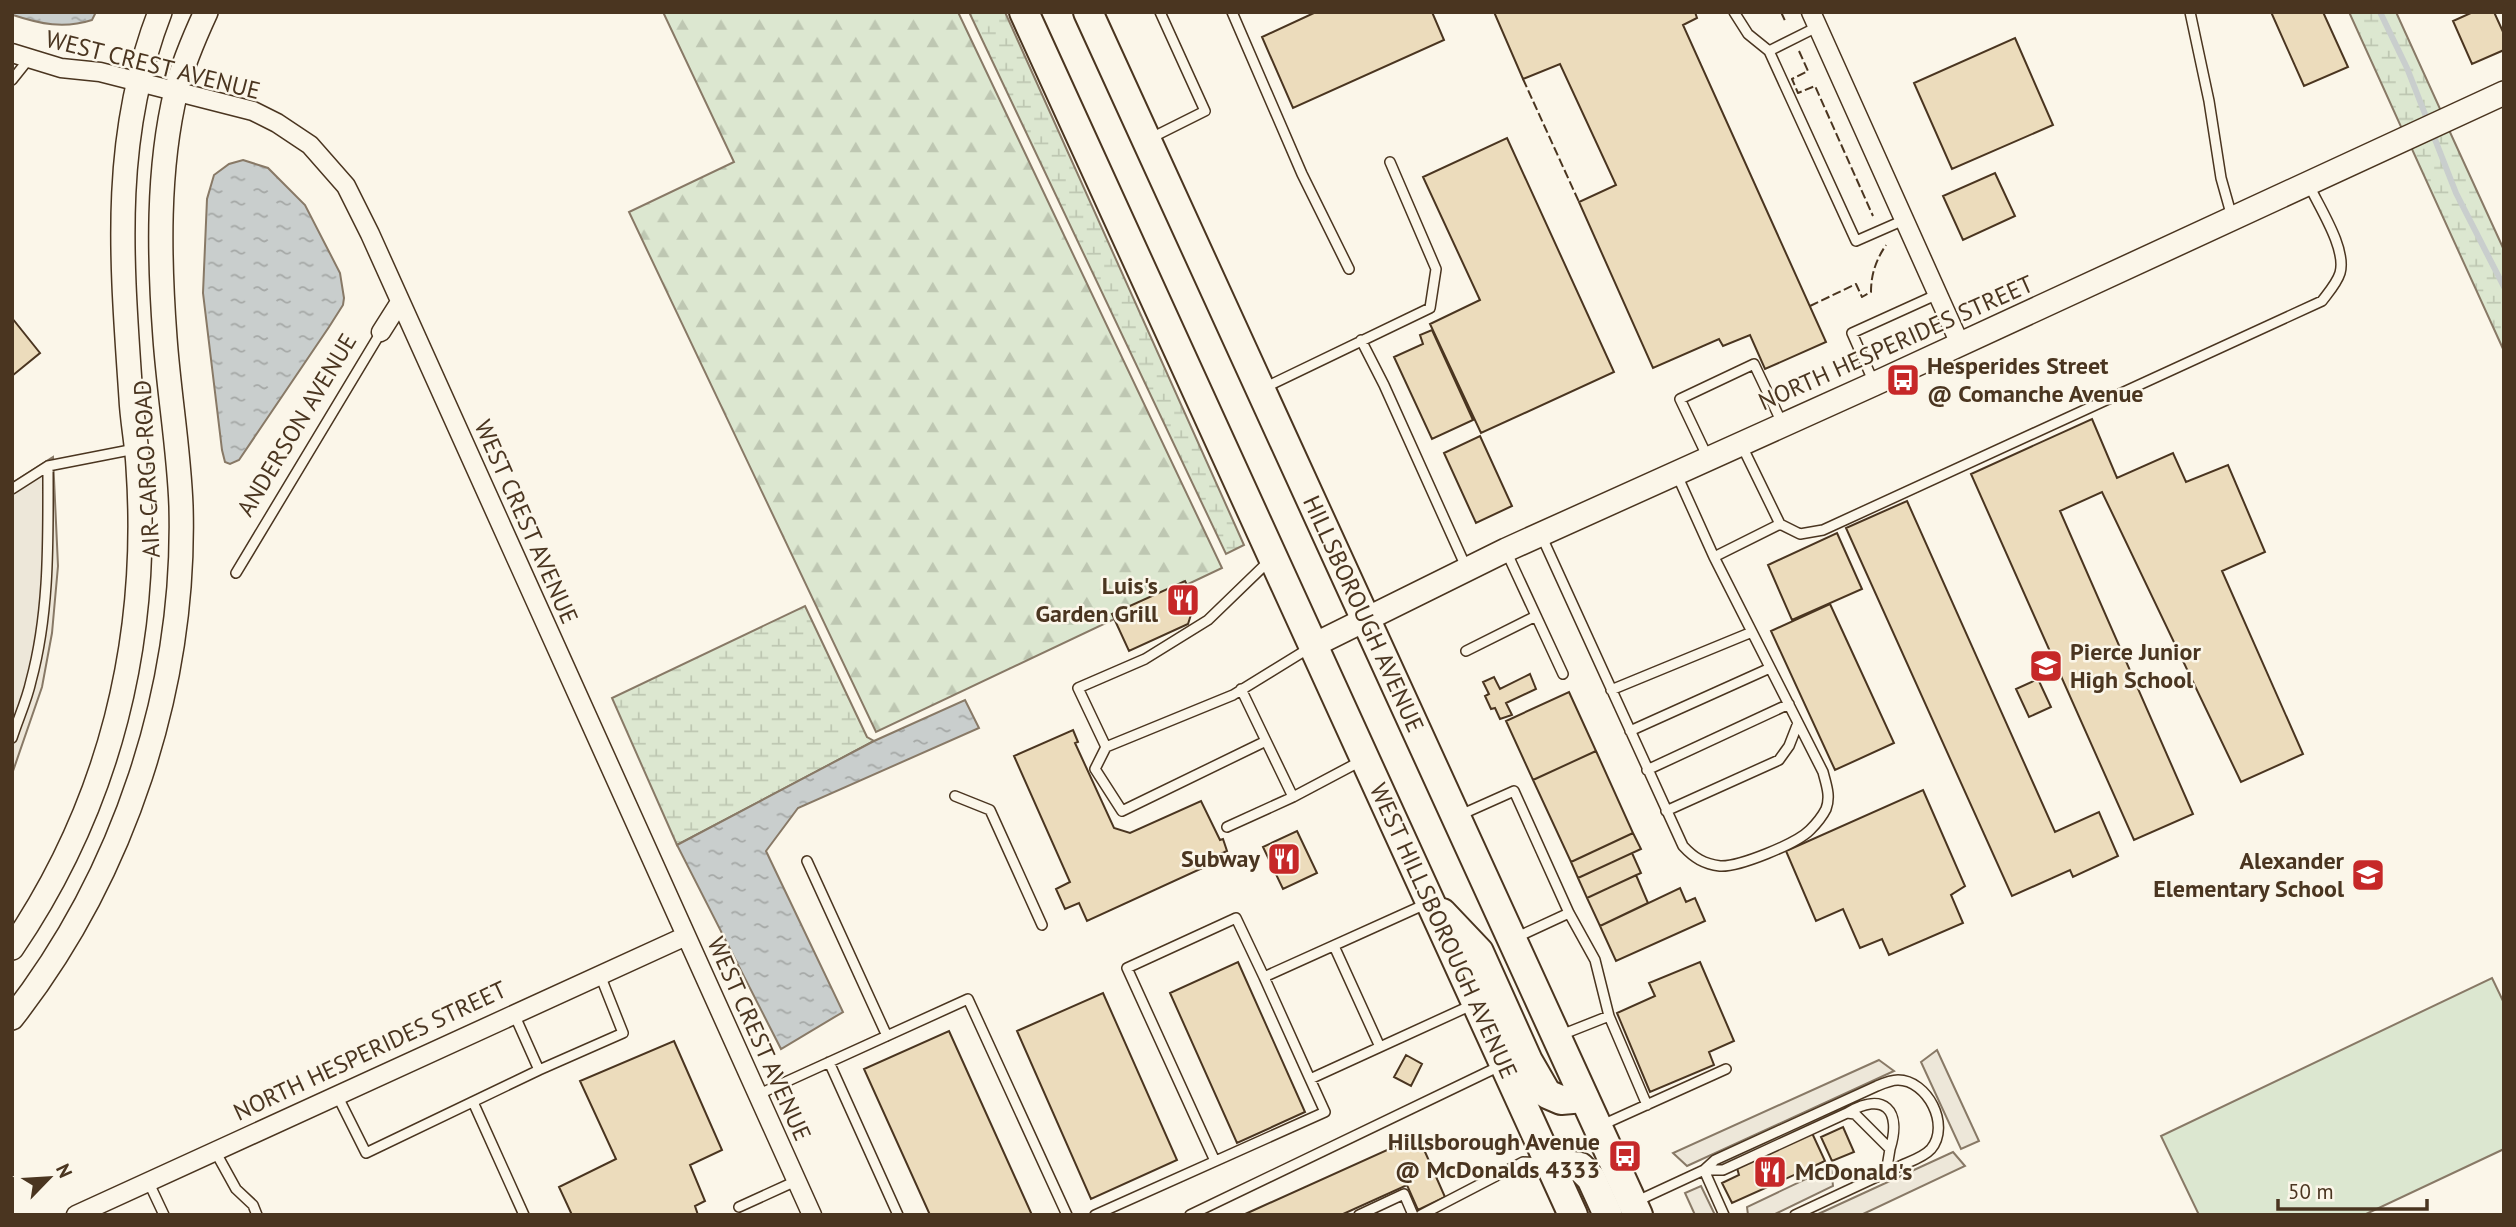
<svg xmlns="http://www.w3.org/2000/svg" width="2516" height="1227" font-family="'PT Sans',sans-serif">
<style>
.forest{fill:url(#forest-firs);stroke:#887966;stroke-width:2}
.wetland{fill:url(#wetland-marsh);stroke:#887966;stroke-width:2}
.pitch{fill:#dce7d0;stroke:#887966;stroke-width:2}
.parking{fill:#ede7d9;stroke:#887966;stroke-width:2}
.water{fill:url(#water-ripples);stroke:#887966;stroke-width:2}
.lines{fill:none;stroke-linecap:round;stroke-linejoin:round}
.stream{stroke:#c9cecd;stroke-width:6}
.building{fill:#ecdcbc;stroke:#4a3520;stroke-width:2}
.service-casing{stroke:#4a3520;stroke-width:12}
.minor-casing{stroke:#4a3520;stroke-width:21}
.tertiary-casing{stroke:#4a3520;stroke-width:26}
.primary-casing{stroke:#4a3520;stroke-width:32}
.service{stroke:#fbf6e9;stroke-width:9}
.minor{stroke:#fbf6e9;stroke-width:18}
.tertiary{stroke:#fbf6e9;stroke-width:23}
.primary{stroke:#fbf6e9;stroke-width:28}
.fence{stroke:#4a3520;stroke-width:2;stroke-dasharray:9 3.5;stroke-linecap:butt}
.labels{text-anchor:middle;stroke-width:5;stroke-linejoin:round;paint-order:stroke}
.street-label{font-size:24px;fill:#4a3520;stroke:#fbf6e9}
.poi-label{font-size:24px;font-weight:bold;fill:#4a3520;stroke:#fbf6e9;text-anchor:end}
</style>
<defs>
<pattern id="forest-firs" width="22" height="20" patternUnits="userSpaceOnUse" patternTransform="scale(1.75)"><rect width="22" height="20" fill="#dce7d0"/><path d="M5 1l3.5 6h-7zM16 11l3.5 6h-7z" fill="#bec7b2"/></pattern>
<pattern id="wetland-marsh" width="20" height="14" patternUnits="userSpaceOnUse" patternTransform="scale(1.75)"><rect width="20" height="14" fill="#dce7d0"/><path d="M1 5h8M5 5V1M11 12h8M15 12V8" fill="none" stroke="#bec7b2"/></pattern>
<pattern id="water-ripples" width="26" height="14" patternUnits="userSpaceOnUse" patternTransform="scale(1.75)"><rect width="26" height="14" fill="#c9cecd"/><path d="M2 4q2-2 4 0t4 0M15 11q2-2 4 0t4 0" fill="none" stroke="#a5a8a6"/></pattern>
</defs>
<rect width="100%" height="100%" fill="#fbf6e9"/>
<path class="forest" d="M663 12H958L1222 568 876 732 629 212 734 162Z"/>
<path class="wetland" d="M969 12H1005L1244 545 1226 554Z
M2349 12H2396L2441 111 2402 129Z
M2449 130 2504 250V351L2411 147Z
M805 606 867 737 874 741 677 845 612 698Z"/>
<path class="pitch" d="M2492 978 2504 1003V1149L2364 1215H2199L2161 1136Z"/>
<path class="parking" d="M53 457 58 566 52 633 42 687 12 774V483Z
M1937 1050 1979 1141 1961 1149 1921 1062Z
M1879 1060 1894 1071 1687 1166 1673 1153Z
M1953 1152 1965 1166 1861 1215H1816Z
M1831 1167 1833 1186 1773 1215H1748L1747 1207Z
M1701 1186 1715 1215H1695L1685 1193Z"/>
<path class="water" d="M12 12H96L92 20C64 29 40 24 13 15Z
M243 160 268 168 305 205 340 273 344 298 343 305 329 327 239 460 230 464 225 462 222 450 203 293 207 199 214 175 229 164Z
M965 700 979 728 798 808 766 851 843 1012 781 1049 677 845 874 741Z"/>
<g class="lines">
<path class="stream" d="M2380 12 2407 68 2456 193 2504 287"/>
</g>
<path class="building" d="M1316 12H1432L1444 40 1293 108 1262 37Z
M1494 12H1695L1697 18 1683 25 1826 342 1765 369 1750 335 1723 346 1719 339 1653 368 1579 202 1616 185 1560 64 1523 79Z
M2271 12H2323L2348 67 2304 86Z
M2473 12H2494L2504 34V50L2472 64 2453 21Z
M2015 38 2053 125 1952 169 1914 83Z
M1507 138 1614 372 1481 433 1430 324 1480 300 1423 177Z
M1995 173 2015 216 1963 240 1943 196Z
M12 318 40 353 12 376Z
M1432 330 1473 420 1432 439 1394 357 1423 344 1420 335Z
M2092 419 2117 478 2173 453 2186 482 2228 465 2265 552 2222 571 2303 754 2241 782 2102 492 2060 511 2193 814 2134 840 1971 474Z
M1480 436 1512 506 1476 523 1444 453Z
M1907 501 2055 832 2099 812 2118 856 2073 877 2070 870 2012 896 1846 528Z
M1837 533 1862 589 1792 620 1768 565Z
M1185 581 1195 602 1188 624 1129 651 1112 614Z
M1830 604 1894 743 1835 770 1771 631Z
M1530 674 1536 689 1506 703 1512 715 1500 719 1495 708 1491 709 1485 696 1489 694 1483 682 1494 677 1500 689Z
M2038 679 2051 707 2029 717 2016 689Z
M1569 692 1596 751 1533 780 1506 721Z
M1073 730 1078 742 1075 743 1114 828 1130 833 1201 801 1220 840 1223 839 1227 851 1218 855 1220 860 1087 921 1079 903 1065 909 1056 889 1070 882 1014 756Z
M1596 751 1633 833 1571 862 1533 780Z
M1923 790 1965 886 1951 895 1963 923 1889 955 1882 939 1860 948 1843 909 1816 921 1786 851Z
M1297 831 1317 873 1283 889 1263 847Z
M1633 833 1641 849 1578 878 1571 862Z
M1632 853 1641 873 1587 898 1578 878Z
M1636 875 1648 903 1600 926 1587 898Z
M1680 888 1686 902 1695 898 1705 921 1616 961 1600 926Z
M1238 962 1305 1112 1237 1143 1170 993Z
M1700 962 1734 1041 1709 1052 1714 1065 1650 1092 1617 1013 1655 996 1649 983Z
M1103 993 1177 1160 1091 1199 1017 1031Z
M949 1031 1032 1215H930L864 1069Z
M674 1041 722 1150 690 1165 705 1201 695 1206 698 1215H572L559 1187 616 1159 580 1081Z
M1406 1055 1422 1064 1411 1086 1394 1077Z
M1843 1127 1854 1152 1832 1161 1821 1137Z
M1812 1133 1825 1161 1732 1203 1722 1183 1739 1175 1737 1168Z
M1418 1136 1445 1197 1418 1210 1407 1185 1341 1215H1243Z"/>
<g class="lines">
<defs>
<path id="service" d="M1232 12 1302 174 1349 269
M1734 12 1748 34 1769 51
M2190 12 2209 101 2221 178 2232 217
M1817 27 1769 51 1856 241 1904 220
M12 80 28 60
M1149 139 1205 111 1160 12
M1361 340 1384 385 1466 567
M1874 383 1852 333 1938 294
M1264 388 1430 308 1436 269 1390 162
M1708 458 1680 399 1754 364 1782 423
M12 489 48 466 135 449
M1780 524 1800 534 1823 530 2322 301C2328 293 2337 283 2340 273 2347 249 2319 207 2309 185
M1541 535 1683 846C1694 858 1704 864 1720 866 1739 867 1796 844 1810 830 1815 825 1823 815 1826 809 1831 796 1826 784 1823 772L1714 557 1677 475
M1506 551 1563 674
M1714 557 1780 524 1741 444
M236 573 381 332
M1311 647 1233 695 1106 747 1095 769 1122 811 1266 741 1293 797 1361 761
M1466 651 1536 616
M1241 689 1266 741
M1611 690 1752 632
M1630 731 1770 668
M12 738C18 719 27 700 31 681 50 611 48 538 48 466
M1106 747 1078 688 1145 659 1208 620 1271 559
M1647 770 1789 704
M955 796 990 810 1042 925
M1666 811 1779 760 1789 746 1798 723
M1458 816 1514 791 1569 913 1595 960 1609 1016 1647 1105
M1227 827 1293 797
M807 861 887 1036
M1517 937 1569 913
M1334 946 1380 1047 1474 1004
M1264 977 1310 1079
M514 1014 539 1070 623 1033 600 975
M1561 1035 1609 1016
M829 1062 898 1215
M337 1095 366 1153 539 1070
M757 1095 968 999 1067 1215
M473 1102 524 1215
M1847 1113C1884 1091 1902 1110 1890 1149
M1602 1125 1726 1069
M215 1151 236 1189 253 1205 257 1215
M1215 1161 1127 968 1236 918 1264 977 1428 903
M1704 1170H1723L1847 1113 1855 1114 1890 1149 1886 1173
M1704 1170 1724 1215
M148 1181 164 1215
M1635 1202 1704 1170 1715 1160 1877 1086C1884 1083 1891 1080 1898 1080 1927 1080 1951 1125 1931 1149 1923 1158 1908 1162 1898 1167 1864 1183 1829 1199 1795 1215
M739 1207 796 1181
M1095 1215 1325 1112 1310 1079 1380 1047
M1190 1215 1502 1065
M1359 1215 1404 1194 1413 1215
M1421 1215 1523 1162 1543 1163"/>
<path id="minor" d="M1811 12 1960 344
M12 53 61 68 100 72 253 111 277 123 310 145 346 186 370 234 812 1215
M381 332 400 302
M76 1215 686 936"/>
<path id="tertiary" d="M1312 646 1506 550 1874 384 2504 93
M12 948C110 804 150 640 138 467 137 444 132 421 131 398 122 265 110 141 160 12
M12 1018C124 875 186 688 181 506 179 450 169 394 165 338 159 258 157 170 176 91 183 63 194 38 206 12"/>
<g id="primary">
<path id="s1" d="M1024 12 1573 1215"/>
<path id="s2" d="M1088 12 1638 1215"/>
<path d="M1442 913 1479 952 1528 1061 1547 1094 1561 1100 1584 1098"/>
<path d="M1549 1163 1580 1167 1591 1178 1608 1215"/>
</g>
</defs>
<use href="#service" class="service-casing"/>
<use href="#minor" class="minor-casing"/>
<use href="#tertiary" class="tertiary-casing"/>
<use href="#primary" class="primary-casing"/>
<use href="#service" class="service"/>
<use href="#minor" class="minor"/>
<use href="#tertiary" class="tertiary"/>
<use href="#primary" class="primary"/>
<path class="fence" d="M1781 12 1786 23
M1799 51 1808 71 1792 79 1798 93 1815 86 1873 216
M1523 79 1579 202
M1810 306 1856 284 1862 297 1871 292C1871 274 1876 260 1886 245"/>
</g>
<defs>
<symbol id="bus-square" viewBox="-11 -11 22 22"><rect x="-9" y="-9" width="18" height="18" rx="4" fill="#c62828" stroke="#fbf6e9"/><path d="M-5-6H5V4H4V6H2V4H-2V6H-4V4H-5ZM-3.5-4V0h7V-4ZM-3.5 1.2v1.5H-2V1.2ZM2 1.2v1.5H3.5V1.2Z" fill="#fff"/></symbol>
<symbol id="restaurant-square" viewBox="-11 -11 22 22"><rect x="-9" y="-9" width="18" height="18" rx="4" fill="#c62828" stroke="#fbf6e9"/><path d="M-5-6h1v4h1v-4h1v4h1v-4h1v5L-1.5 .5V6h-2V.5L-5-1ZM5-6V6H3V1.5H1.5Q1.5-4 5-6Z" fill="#fff"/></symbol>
<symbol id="school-square" viewBox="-11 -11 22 22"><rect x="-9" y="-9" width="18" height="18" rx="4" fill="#c62828" stroke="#fbf6e9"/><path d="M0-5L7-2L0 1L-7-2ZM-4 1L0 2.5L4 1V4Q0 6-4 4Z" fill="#fff"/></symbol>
</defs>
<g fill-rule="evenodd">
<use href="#bus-square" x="1884" y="361" width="38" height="38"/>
<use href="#restaurant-square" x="1164" y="581" width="38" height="38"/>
<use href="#school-square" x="2027" y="647" width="38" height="38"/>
<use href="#restaurant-square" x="1265" y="840" width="38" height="38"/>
<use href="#school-square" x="2349" y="856" width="38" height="38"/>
<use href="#bus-square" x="1606" y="1137" width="38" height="38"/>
<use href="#restaurant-square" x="1751" y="1153" width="38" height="38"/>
</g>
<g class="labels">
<g class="street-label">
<text transform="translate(153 65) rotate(14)" y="8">WEST CREST AVENUE</text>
<text transform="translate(1896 343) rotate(-24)" y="8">NORTH HESPERIDES STREET</text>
<text transform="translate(297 425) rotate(-59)" y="8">ANDERSON AVENUE</text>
<text transform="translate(147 469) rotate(-93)" y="8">AIR CARGO ROAD</text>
<text transform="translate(526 522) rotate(66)" y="8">WEST CREST AVENUE</text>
<text dy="8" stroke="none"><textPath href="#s2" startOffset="662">HILLSBOROUGH AVENUE</textPath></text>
<text dy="8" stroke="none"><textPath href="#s1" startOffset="1010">WEST HILLSBOROUGH AVENUE</textPath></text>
<text transform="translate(759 1039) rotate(66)" y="8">WEST CREST AVENUE</text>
<text transform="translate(370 1051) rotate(-25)" y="8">NORTH HESPERIDES STREET</text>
</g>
<g class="poi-label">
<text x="1927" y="374" text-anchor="start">Hesperides Street<tspan x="1927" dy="28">@ Comanche Avenue</tspan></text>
<text x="1158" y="594">Luis's<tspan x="1158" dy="28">Garden Grill</tspan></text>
<text x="2070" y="660" text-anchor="start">Pierce Junior<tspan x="2070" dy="28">High School</tspan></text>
<text x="1260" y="867">Subway</text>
<text x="2344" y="869">Alexander<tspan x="2344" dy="28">Elementary School</tspan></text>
<text x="1600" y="1150">Hillsborough Avenue<tspan x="1600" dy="28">@ McDonalds 4333</tspan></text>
<text x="1795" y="1180" text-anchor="start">McDonald's</text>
</g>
</g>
<rect width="2516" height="1227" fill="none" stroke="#4a3520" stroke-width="28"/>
<g transform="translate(49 1178) rotate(65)" stroke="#fbf6e9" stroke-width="5" paint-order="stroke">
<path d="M0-5L12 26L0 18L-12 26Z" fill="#4a3520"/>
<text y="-10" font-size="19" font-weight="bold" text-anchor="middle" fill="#4a3520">N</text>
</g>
<path d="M2278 1199v10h149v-10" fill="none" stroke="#4a3520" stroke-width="3.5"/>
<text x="2288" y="1199" font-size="21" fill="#4a3520" stroke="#fbf6e9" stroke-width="5" paint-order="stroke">50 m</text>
</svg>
